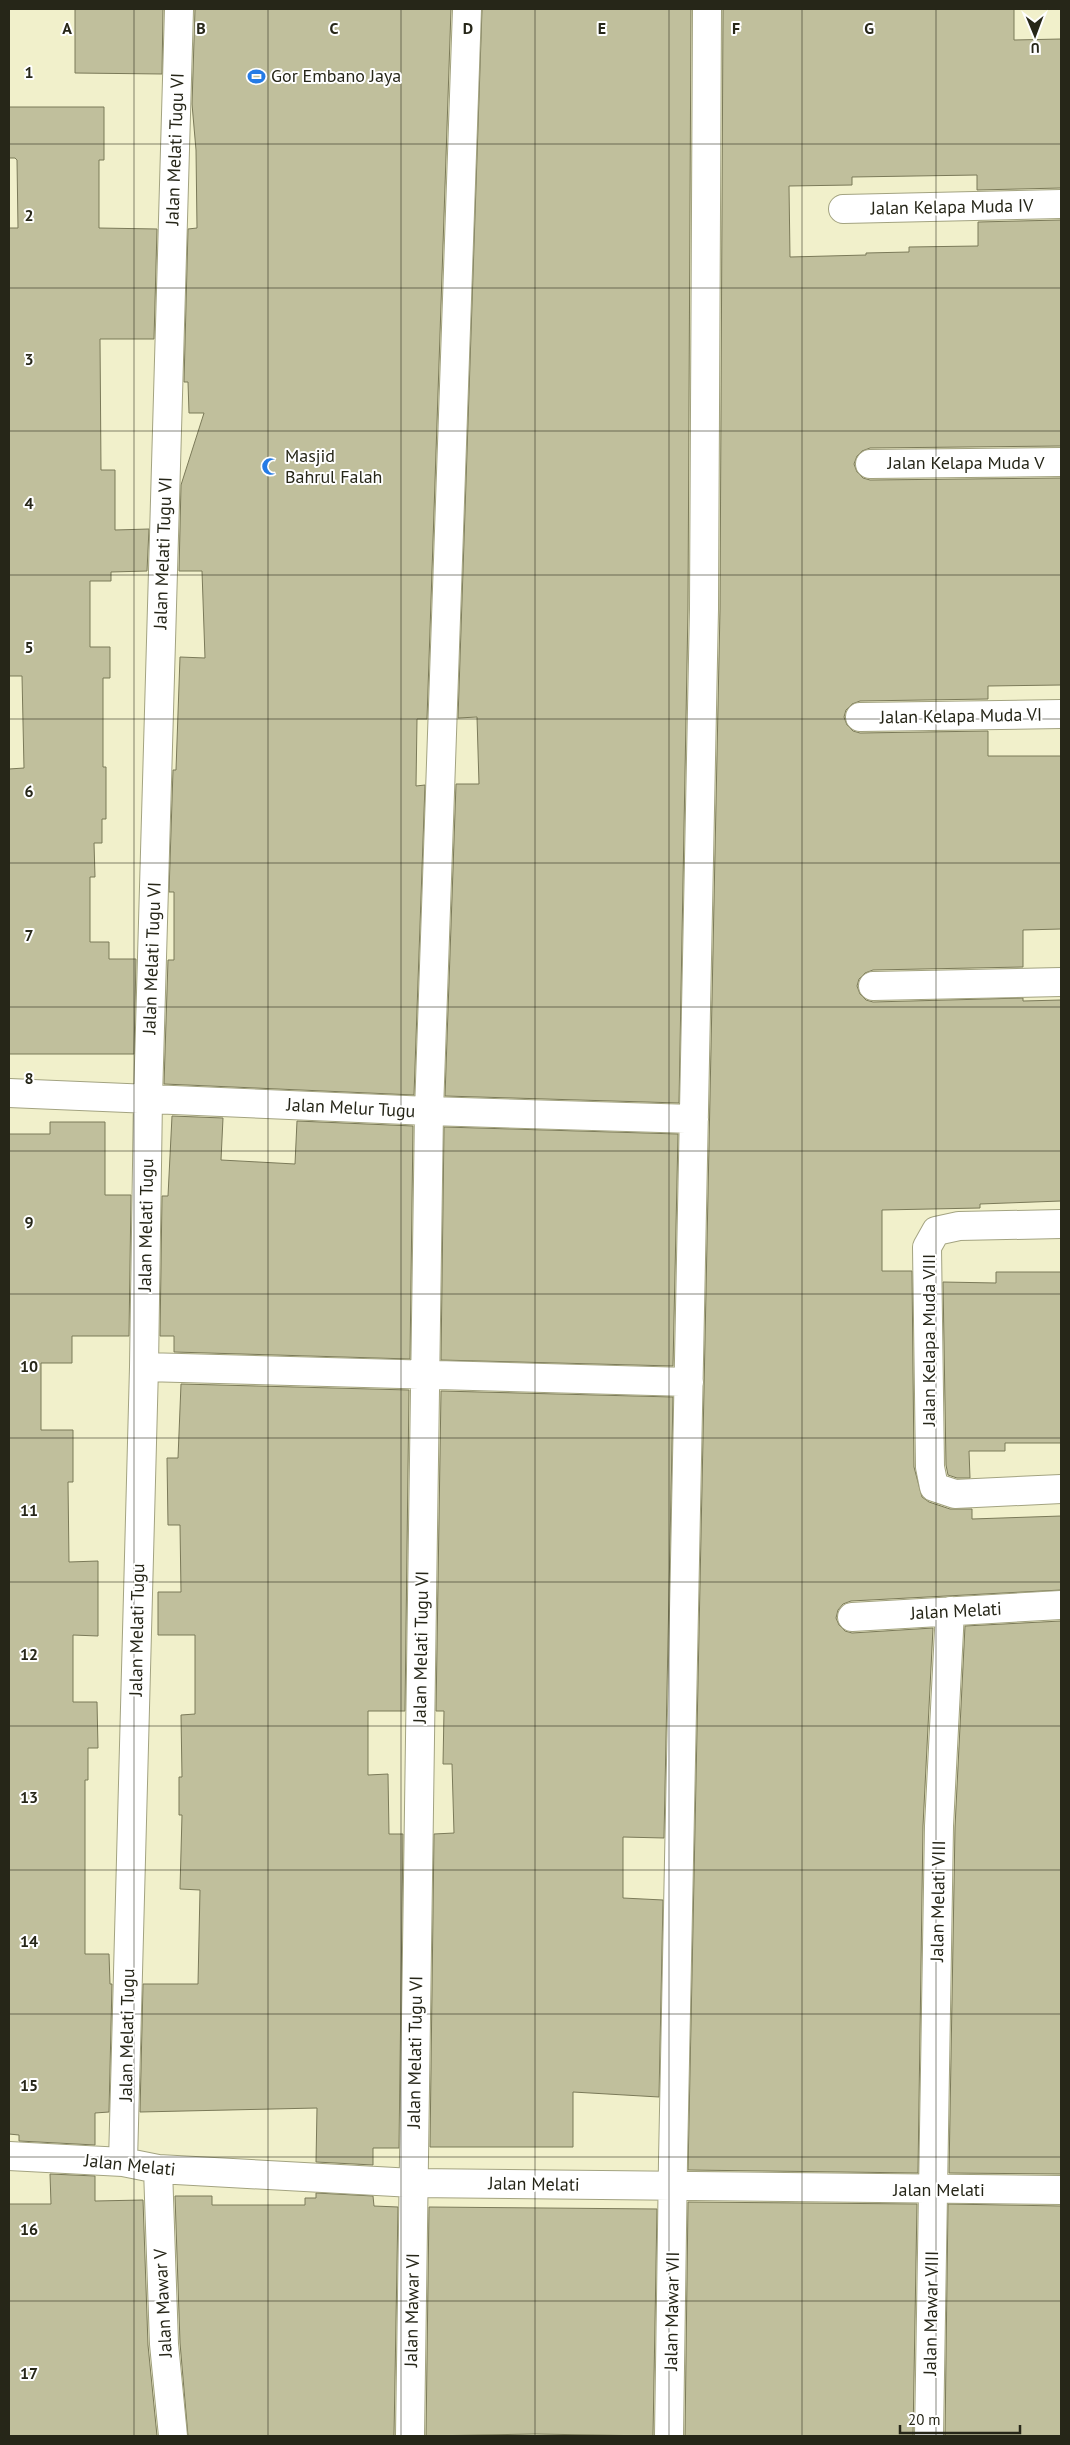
<svg xmlns="http://www.w3.org/2000/svg" width="1070" height="2445" font-family="'PT Sans',sans-serif">
<style>
.building{fill:#c0bf9c;stroke:#7b7a59}
.lines{fill:none;stroke-linecap:round;stroke-linejoin:round}
.street-casing{stroke:#a3a380;stroke-width:30}
.street{stroke:#fff;stroke-width:28}
.grid{fill:none;stroke:#262618;stroke-width:1;stroke-opacity:0.55}
.labels{text-anchor:middle;stroke-width:4;stroke-linejoin:round;paint-order:stroke}
.poi-label{font-size:18px;fill:#262618;stroke:#fff;text-anchor:start}
.street-label{font-size:18px;fill:#262618;stroke:#fff}
.grid-label{font-size:16px;text-anchor:middle;font-weight:bold;fill:#262618;stroke:#fff;stroke-width:4;stroke-linejoin:round;paint-order:stroke}
</style>
<rect width="100%" height="100%" fill="#f1f0cb"/>
<path class="building" d="M75 9H163L162 74 75 73Z
M195 9H451L427 719H417L416 786 425 785 414 1095 164 1084 168 960H174V892H169L173 770H176L180 657 205 658 202 571H179L181 485 204 413H189L188 382H184L188 229 197 228 196 150 192 104Z
M482 9H691L688 609 679 1103 445 1096 456 784H479L477 717 458 718Z
M723 9H1014V40L1061 39V188L977 190V175L852 177V185L789 186 790 257 866 255V253L909 252V247L978 246V222L1061 220V446L870 448 862 451 857 456 854 464 857 472 863 478 870 480 1061 478V685L988 686V699L860 701 852 704 846 710 844 717 847 725 853 731 860 733 988 731V756H1061V929L1023 930V967L873 970 865 973 859 979 857 986 860 994 866 1000 873 1002 1023 998V1001L1061 1000V1201L980 1204V1208L882 1210V1271H912L914 1467 922 1497 929 1502 950 1509H972V1519L1061 1516V1590L851 1601 843 1604 838 1610 836 1618 839 1625 845 1631 852 1633 933 1628 923 1826 918 2173 688 2170 720 609Z
M9 107H104V160H99V228L157 229 154 339H100L101 470H115V530L149 529 147 571 111 572V581H90V647H110V678H103V767H106V819H102V843H94L95 877H90V942H109V959H136L134 1054H9V769L24 768 22 676H9V228H18L17 160 15 158H9Z
M172 1116 223 1118 221 1160 295 1164 297 1121 413 1126 410 1359 174 1352V1336H160L162 1196H168Z
M50 1122H105V1195H131L129 1336H72V1363H41V1430H73V1482H68L69 1562 98 1561V1636L73 1635V1702H97L98 1748H88V1780H85V1954H109L110 1984H112L109 2112 95 2113V2145L19 2141V2135L9 2134V1134H50Z
M444 1127 678 1134 673 1366 441 1360Z
M996 1272H1061V1443H1005V1451H969L970 1478H957L948 1475 946 1465 943 1282 996 1283Z
M181 1384 409 1390 405 1711H368V1775L388 1774 389 1834H403L399 2148H373V2165L316 2162 317 2108 140 2112 143 1984H198L200 1890 180 1889 182 1815H179V1777H182L181 1715 195 1714V1635H158V1592H181L180 1525H168L167 1458H178Z
M441 1391 673 1397 664 1838 623 1837V1898L663 1900 659 2097 573 2092V2147H430L434 1834 454 1833 452 1764H443L444 1711H436Z
M1061 1621V2174L949 2173 955 1827 965 1626Z
M50 2174 95 2176V2201L143 2200 148 2345 157 2436H9V2204H51Z
M316 2193 373 2196 374 2206 398 2207 394 2436H188L180 2343 175 2196H212V2205H305V2198H316Z
M688 2202 917 2204 913 2436H685Z
M948 2204 1061 2206V2436H945Z
M429 2207 657 2209 653 2436 535 2434 426 2436Z"/>
<g class="lines">
<defs>
<path id="street" d="M843 209 1061 204
M870 464 1061 462
M860 717 1061 714
M873 986 1061 982
M9 1093 429 1111 694 1119
M1061 1224 959 1226 936 1231 927 1247 930 1467 934 1487 955 1494 1061 1489
M144 1367 689 1382
M852 1617 1061 1605
M9 2156 123 2162 158 2169 413 2183 1061 2190
M123 2162 144 1367 148 1098 179 9
M158 2169 164 2344 173 2436
M410 2436 429 1111 467 9
M669 2436 673 2161 704 609 707 9
M929 2436 939 1826 950 1611"/>
</defs>
<use href="#street" class="street-casing"/>
<use href="#street" class="street"/>
</g>
<path class="grid" d="M134 9V2436M268 9V2436M401 9V2436M535 9V2436M669 9V2436M802 9V2436M936 9V2436M9 144H1061M9 288H1061M9 431H1061M9 575H1061M9 719H1061M9 863H1061M9 1007H1061M9 1151H1061M9 1294H1061M9 1438H1061M9 1582H1061M9 1726H1061M9 1870H1061M9 2014H1061M9 2157H1061M9 2301H1061"/>
<defs>
<symbol id="stadium-bare" viewBox="-9 -9 18 18"><path d="M0-5a6.5 5 0 1 0 0 10a6.5 5 0 1 0 0-10ZM-3.5-1.8h7v3.6h-7Z" fill="#257be5" stroke="#fff" stroke-width="2.5" paint-order="stroke"/></symbol>
<symbol id="mosque-bare" viewBox="-9 -9 18 18"><path d="M3.5-4.9A6 6 0 1 0 3.5 4.9A5 5 0 1 1 3.5-4.9Z" fill="#257be5" stroke="#fff" stroke-width="2.5" paint-order="stroke"/></symbol>
</defs>
<g fill-rule="evenodd">
<use href="#stadium-bare" x="244" y="64" width="25" height="25"/>
<use href="#mosque-bare" x="258" y="454" width="25" height="25"/>
</g>
<g class="labels">
<g class="poi-label">
<text x="271" y="82">Gor Embano Jaya</text>
<text x="285" y="462">Masjid<tspan x="285" dy="21">Bahrul Falah</tspan></text>
</g>
<g class="street-label">
<text transform="translate(175 149) rotate(-88)" y="6">Jalan Melati Tugu VI</text>
<text transform="translate(952 207) rotate(-1)" y="6">Jalan Kelapa Muda IV</text>
<text x="966" y="469">Jalan Kelapa Muda V</text>
<text transform="translate(163 553) rotate(-88)" y="6">Jalan Melati Tugu VI</text>
<text transform="translate(961 716) rotate(-1)" y="6">Jalan Kelapa Muda VI</text>
<text transform="translate(152 958) rotate(-88)" y="6">Jalan Melati Tugu VI</text>
<text transform="translate(351 1108) rotate(3)" y="6">Jalan Melur Tugu</text>
<text transform="translate(146 1225) rotate(-89)" y="6">Jalan Melati Tugu</text>
<text transform="translate(929 1340) rotate(-90)" y="6">Jalan Kelapa Muda VIII</text>
<text transform="translate(956 1611) rotate(-3)" y="6">Jalan Melati</text>
<text transform="translate(137 1630) rotate(-89)" y="6">Jalan Melati Tugu</text>
<text transform="translate(421 1647) rotate(-89)" y="6">Jalan Melati Tugu VI</text>
<text transform="translate(938 1901) rotate(-89)" y="6">Jalan Melati VIII</text>
<text transform="translate(127 2035) rotate(-89)" y="6">Jalan Melati Tugu</text>
<text transform="translate(415 2052) rotate(-89)" y="6">Jalan Melati Tugu VI</text>
<text transform="translate(130 2165) rotate(6)" y="6">Jalan Melati</text>
<text transform="translate(534 2184) rotate(1)" y="6">Jalan Melati</text>
<text x="939" y="2196">Jalan Melati</text>
<text transform="translate(163 2303) rotate(-93)" y="6">Jalan Mawar V</text>
<text transform="translate(412 2310) rotate(-89)" y="6">Jalan Mawar VI</text>
<text transform="translate(672 2311) rotate(-89)" y="6">Jalan Mawar VII</text>
<text transform="translate(931 2313) rotate(-89)" y="6">Jalan Mawar VIII</text>
</g>
</g>
<g class="grid-label">
<text x="67" y="34">A</text>
<text x="201" y="34">B</text>
<text x="334" y="34">C</text>
<text x="468" y="34">D</text>
<text x="602" y="34">E</text>
<text x="736" y="34">F</text>
<text x="869" y="34">G</text>
<text x="29" y="78">1</text>
<text x="29" y="221">2</text>
<text x="29" y="365">3</text>
<text x="29" y="509">4</text>
<text x="29" y="653">5</text>
<text x="29" y="797">6</text>
<text x="29" y="941">7</text>
<text x="29" y="1084">8</text>
<text x="29" y="1228">9</text>
<text x="29" y="1372">10</text>
<text x="29" y="1516">11</text>
<text x="29" y="1660">12</text>
<text x="29" y="1803">13</text>
<text x="29" y="1947">14</text>
<text x="29" y="2091">15</text>
<text x="29" y="2235">16</text>
<text x="29" y="2379">17</text>
</g>
<rect width="1070" height="2445" fill="none" stroke="#262618" stroke-width="20"/>
<g transform="translate(1035 35) rotate(179)" stroke="#ffffff" stroke-width="4" paint-order="stroke">
<path d="M0-4L9 19L0 12L-9 19Z" fill="#262618"/>
<text y="-8" font-size="14" font-weight="bold" text-anchor="middle" fill="#262618">U</text>
</g>
<path d="M900 2425v8h120v-8" fill="none" stroke="#262618" stroke-width="2.5"/>
<text x="908" y="2425" font-size="15" fill="#262618" stroke="#ffffff" stroke-width="4" paint-order="stroke">20 m</text>
</svg>
